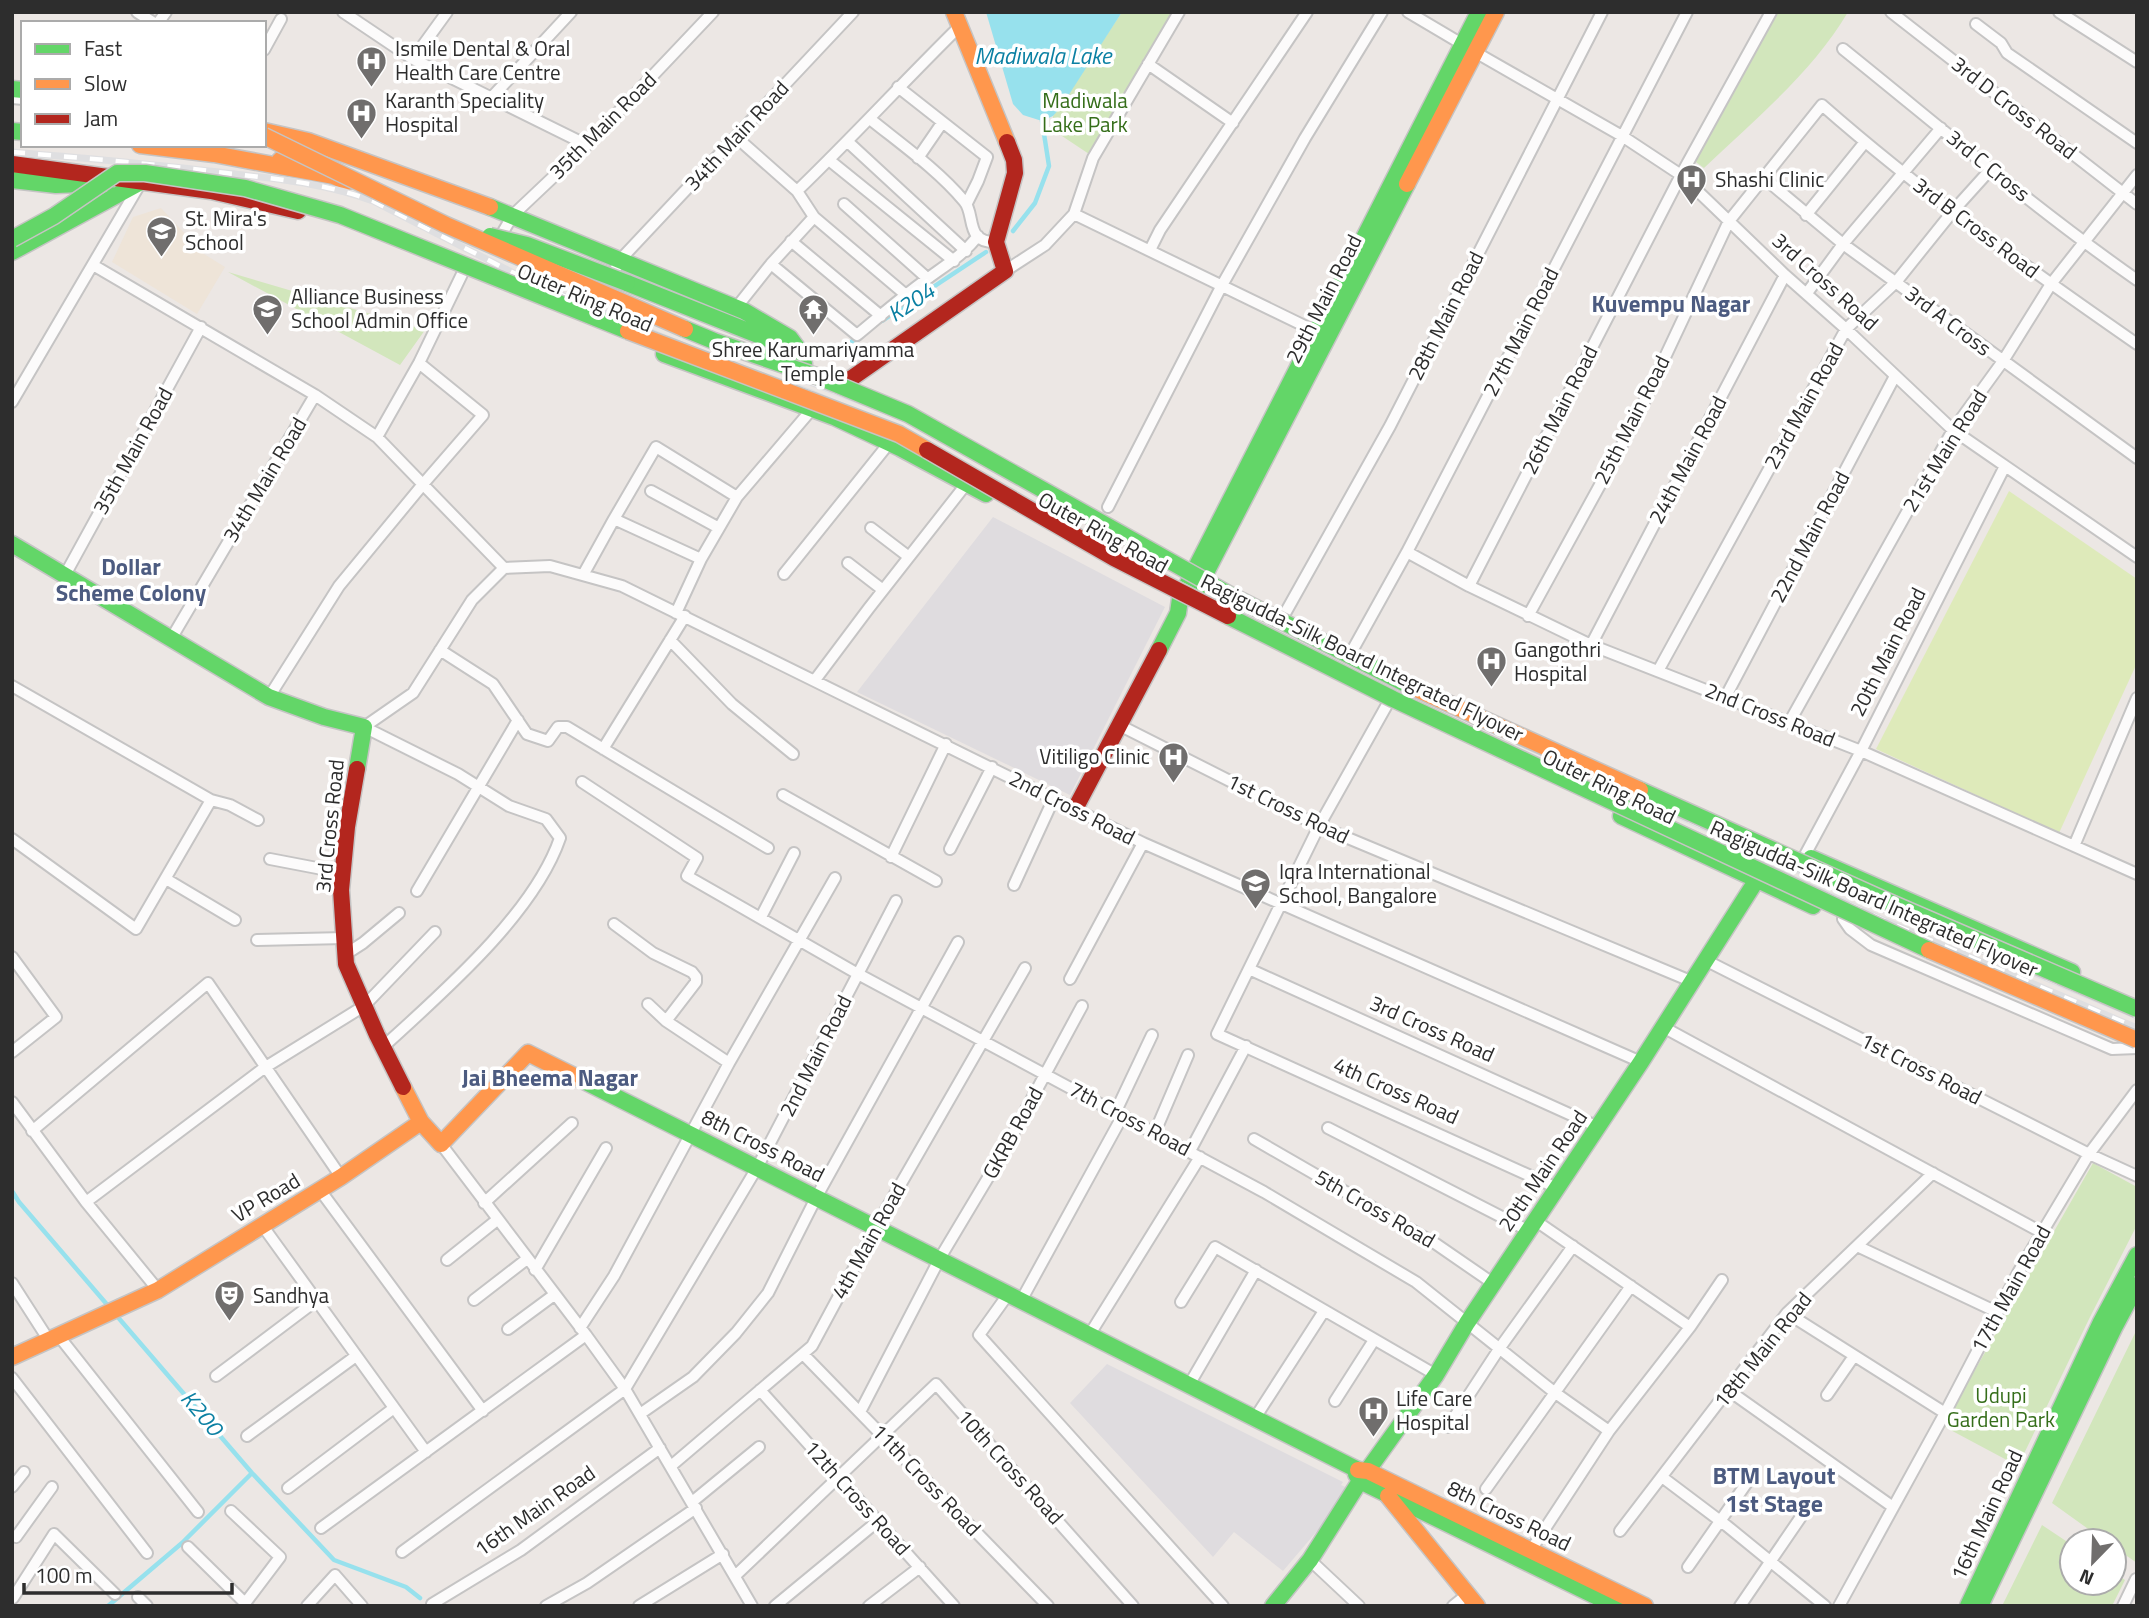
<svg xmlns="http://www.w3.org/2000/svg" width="2149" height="1618" font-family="'Titillium Web',sans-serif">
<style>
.industrial{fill:#dfdcdf}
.education{fill:#eee4d8}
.green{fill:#d2e6bc}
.pitch{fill:#deeaba}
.water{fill:#97e1ed}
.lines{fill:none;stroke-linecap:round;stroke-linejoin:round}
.stream{stroke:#97e1ed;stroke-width:4.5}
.street-casing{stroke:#c5c4c4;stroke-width:14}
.fast-casing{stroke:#c5c4c4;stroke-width:19}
.slow-casing{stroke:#c5c4c4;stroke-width:19}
.jam-casing{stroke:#c5c4c4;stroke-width:19}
.street{stroke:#fcfbfb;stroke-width:10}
.fast{stroke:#63d668;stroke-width:16}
.slow{stroke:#ff974d;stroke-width:16}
.jam{stroke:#b3261e;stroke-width:16}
.rail-casing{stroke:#dfdfe1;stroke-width:7}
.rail{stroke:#fff;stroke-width:4.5;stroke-dasharray:13;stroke-linecap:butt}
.fast-bridge-casing{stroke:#c6c4c3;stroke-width:19;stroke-linecap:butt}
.slow-bridge-casing{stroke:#c6c4c3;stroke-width:19;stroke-linecap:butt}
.jam-bridge-casing{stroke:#c6c4c3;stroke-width:19;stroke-linecap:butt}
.fast-bridge{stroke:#63d668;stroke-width:16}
.slow-bridge{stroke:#ff974d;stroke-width:16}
.jam-bridge{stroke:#b3261e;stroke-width:16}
.labels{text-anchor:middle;stroke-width:7;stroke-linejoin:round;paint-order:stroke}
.poi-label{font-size:21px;fill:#2d2d2d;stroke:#fff;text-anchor:start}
.park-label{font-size:21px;fill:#356e1a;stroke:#fff}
.street-label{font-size:21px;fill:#2d2d2d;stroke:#fff}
.water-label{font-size:23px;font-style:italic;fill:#0b80a3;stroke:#fff}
.neighbourhood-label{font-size:23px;font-weight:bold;fill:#4c5b80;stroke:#fff}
.quarter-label{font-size:24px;font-weight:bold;fill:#4c5b80;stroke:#fff}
</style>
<rect width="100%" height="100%" fill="#ece7e4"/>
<path class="industrial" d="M993 517 1165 607 1070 795 857 692Z
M1107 1364 1343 1482 1341 1485 1352 1490 1283 1571 1234 1532 1213 1557 1070 1403Z"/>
<path class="education" d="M161 208 204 254 225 267 197 314 112 262 133 217Z"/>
<path class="green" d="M1122 12H1173L1089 154 1053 130V116Z
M1773 12H1848C1812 73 1755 119 1704 168L1693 160Z
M228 272 425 330 400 365Z
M2093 1163 2137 1187V1225L2090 1317 2018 1466 1943 1426Z
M2137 1329V1563L2114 1547V1541H2105L2052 1503Z
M2042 1525 2072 1545V1583H2114V1573L2125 1580 2112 1606H2002Z"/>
<path class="pitch" d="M2009 491 2137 579V663L2059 833 1876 749Z"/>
<path class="water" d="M986 12H1122L1061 107 1053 116 1042 121 1023 115 1013 104Z"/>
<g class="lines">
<path class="stream" d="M1013 231 1035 203 1049 166 1042 121
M882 321 986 252
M836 352 857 338
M12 1191 19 1202 110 1308
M116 1315 252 1473 334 1560 406 1587 420 1598
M108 1606 182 1543 252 1473"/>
<defs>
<path id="street" d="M137 12 154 23
M343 12 413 59 587 145
M1408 12 1462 44
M1891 12 2137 204
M2059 12 2137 62
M158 23 166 12
M1976 24 2001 43 2007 53 2137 143
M1843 49C1940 127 2034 208 2137 280
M264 50 281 19
M1475 52 1622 136 1681 175 1785 275 1846 329 1953 430 2137 557
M413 59 447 12
M1148 64 1233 123
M898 87 987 157 978 181 967 203
M492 97 571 12
M12 98 23 99
M870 119C901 144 938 170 964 201 976 214 964 243 996 242
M736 137 797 191C853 137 905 80 960 26
M848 142 966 251
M918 158 942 123
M829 160 954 261
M1764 178 1843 244 2137 458
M797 191 814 217 906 295
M844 204 927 278
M1074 214 1317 332
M1806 215 1865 142
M791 241 881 316
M497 242 513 215 587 145 713 12
M1150 250 1160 230 1307 12
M771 264 857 335C880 316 903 296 927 279 946 265 963 255 978 236
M93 265 315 395 377 437 504 568
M1005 271 1045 245 1074 214 1093 158 1179 12
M609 282 620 260 853 12
M1807 293 1843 244 1941 128
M736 308 771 264 814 217
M12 402 140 184
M377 437 419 363 464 270
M651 491 719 528
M1108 507 1221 287 1305 138 1382 12
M871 528 909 557
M1407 552 1469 586 1591 645 1861 751 2137 874
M701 559 614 519 656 447 737 497
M848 563 883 590
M504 568 550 566 622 586 1143 843 1641 1062
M784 574 890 442
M65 575 201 327
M583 575 614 519
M1469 586 1681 175 1771 12
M676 613 701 559 737 497 812 409
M1528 616 1634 423 1729 221 1822 105C1921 192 2029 269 2137 344
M1283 617 1390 426 1602 12
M171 639 315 395
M670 640 732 704 793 754
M1591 645 1785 275
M440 650 493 684 527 734 548 741 558 727H567L768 848
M1352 651 1407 552 1687 12
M1658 671 1846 329 1896 282 1953 211 1990 170
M815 680 869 608 967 483
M12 686 211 800 230 805 258 820
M269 697 339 586 424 483 483 415 419 363
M1725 698 1895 376
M1388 703 1319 826 1217 1034 1557 1188
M1789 723 1953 430 2003 361 2051 284 2137 175
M1119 725 1319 826 1693 982
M364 727 458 774 509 806 546 819 560 838C534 914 442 993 383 1047
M364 727 413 693 472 600 504 568
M603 749 685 616
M582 782 697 858 687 876 858 974 1264 1192 1416 1282 1554 1392 1609 1431
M783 795 936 881
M12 839 136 929 211 800
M2074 846 2137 698
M950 849 992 767
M1805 855 1861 751 2005 466
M891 857 946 744
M270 859 343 873
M166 879 235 920
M1014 885 1054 798
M417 891 518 720
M761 917 794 853
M1843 919 1850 929 1871 945 2112 1049 2137 1048
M614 924 653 953 692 972 696 977V982L666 1021
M257 940 345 938
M346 954 363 943 399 913
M12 957 56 1017 12 1052
M1707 961 2089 1154 2137 1176
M1249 969 1598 1127
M1070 979 1143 843
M648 1004 666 1021 729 1063
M1663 1027 2041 1232
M12 1102 86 1202 158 1290
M1116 1111 1152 1035
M1328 1128 1529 1231
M32 1131 208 983 341 1177
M1155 1132 1188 1055
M1254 1139 1436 1244 1494 1284
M441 1144 586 1335 625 1389 752 1606
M1190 1151 1246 1046
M320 1190 483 1411
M86 1202 264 1068 364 1006 435 932
M484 1203 572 1123
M1536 1221 1690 1327
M262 1225 426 1452
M1857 1246 1997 1312
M447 1260 497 1220
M535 1270 606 1148
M12 1283 48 1339
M1009 1293 979 1335 1223 1606
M1022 1299 1123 1115
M474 1300 527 1259
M1181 1302 1215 1247 1436 1375
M1787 1313 1945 1413
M580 1328 614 1276 729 1063 835 878
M508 1329 554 1295
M1090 1334 1200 1157
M58 1335 198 1512
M803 1354 1048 1606
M216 1376 317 1300
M12 1378 147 1553
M1189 1385 1256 1270
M760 1390 954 1606
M1728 1390 1893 1507
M1827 1395 1854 1356
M1335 1401 1374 1340
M860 1412 940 1258 1001 1156 1082 1006
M640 1414 693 1377 736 1333 768 1293 817 1196 958 942
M1255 1418 1324 1311
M1448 1427 1499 1349 1573 1246
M247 1436 356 1356
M671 1466 812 1346 876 1227 1025 968
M1662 1477 1727 1526 1825 1606
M12 1487 24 1472
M288 1488 394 1408
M1486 1489 1631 1286
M692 1502 759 1447
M231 1511 280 1557 243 1606
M321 1528 586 1335
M1620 1531 1787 1313 1933 1173
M12 1535 16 1537 52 1487
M188 1547 245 1603
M1531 1550 1609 1431 1690 1327 1722 1280
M402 1552 625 1389 758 1166 896 901
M1310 1560 1359 1606
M1688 1567 1753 1474
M735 1576 936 1384 1133 1606
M138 1597 147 1606
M13 1598 54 1534 115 1594
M432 1604 521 1550 660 1448
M307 1606 335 1575 362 1606
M546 1606 587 1583 696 1508
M639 1606 723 1554
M775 1606 878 1521
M869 1606 920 1567
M1453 1606 1468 1594
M1740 1606 1807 1508
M1839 1606 1945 1413 2019 1271 2089 1154 2137 1090
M2123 1606 2136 1579"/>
<path id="fast" d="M12 89 23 90
M12 131 23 132
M12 180 56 185 107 183
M490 207 744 311 790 338 801 353 804 364
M12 252 141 182
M627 283 778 343 790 359
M664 354 834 417 900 448 986 494
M12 544 269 697 324 717 364 727 357 769
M1198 588 1407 184
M1159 650 1178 613 1180 599 1479 12
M1621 816 1813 906
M1811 858 2072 972
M580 1079 1358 1470
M1356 1474 1360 1481 1616 1606
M1273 1606 1310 1560 1360 1481 1436 1375 1467 1323 1641 1062 1756 881
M1968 1606 2101 1322 2137 1255
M1980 1606 2114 1328 2137 1285"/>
<path id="slow" d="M954 12 1007 142
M264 131 308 141 490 207
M140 145 214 154 333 176 347 182
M280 160 308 141
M1407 184 1496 12
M403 1087 421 1122 441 1144 528 1053 580 1079
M12 1357 158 1290 341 1177 421 1122
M1358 1470 1368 1471 1645 1606
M1388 1496 1477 1606"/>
<path id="jam" d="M12 164 211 191 298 211
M849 380 1005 271 996 242 1015 173 1014 160 1007 142
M357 769 347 827 341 890 346 964 377 1035 403 1087
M1075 809 1159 650"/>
</defs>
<use href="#street" class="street-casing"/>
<use href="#fast" class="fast-casing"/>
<use href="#slow" class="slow-casing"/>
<use href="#jam" class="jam-casing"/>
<use href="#street" class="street"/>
<use href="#fast" class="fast"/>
<use href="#slow" class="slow"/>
<use href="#jam" class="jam"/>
<defs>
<path id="rail" d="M12 152C84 158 155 164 226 173 276 179 325 183 373 201L537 285 711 357 809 392 907 434 1122 555 1446 720 1883 920 2137 1028
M784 372 904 418 1015 481
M1429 701 1887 911 2137 1016"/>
</defs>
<use href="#rail" class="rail-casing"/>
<use href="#rail" class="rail"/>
<defs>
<path id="fast-bridge" d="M490 236 527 245 627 283
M12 239 54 216 117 173H145L245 188 340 215 628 331
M685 329 714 341 819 377 908 414 1232 596 1410 686
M1228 616 1393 699 1929 950
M1640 790 1891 903 2137 1009"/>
<path id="slow-bridge" d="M264 136 446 225 685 329
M628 331 899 434 927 450
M1410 686 1640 790
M1929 950 2137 1040"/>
<path id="jam-bridge" d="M927 450 1114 558 1228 616"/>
</defs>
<use href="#fast-bridge" class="fast-bridge-casing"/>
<use href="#slow-bridge" class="slow-bridge-casing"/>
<use href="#jam-bridge" class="jam-bridge-casing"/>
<use href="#fast-bridge" class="fast-bridge"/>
<use href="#slow-bridge" class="slow-bridge"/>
<use href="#jam-bridge" class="jam-bridge"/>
</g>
<defs>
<symbol id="hospital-pin" viewBox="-11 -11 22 30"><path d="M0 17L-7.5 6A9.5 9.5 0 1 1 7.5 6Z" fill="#706e6d" stroke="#fff"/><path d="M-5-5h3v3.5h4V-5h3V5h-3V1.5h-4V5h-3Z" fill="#fff"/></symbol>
<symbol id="school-pin" viewBox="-11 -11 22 30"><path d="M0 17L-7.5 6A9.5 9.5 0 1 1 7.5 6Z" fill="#706e6d" stroke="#fff"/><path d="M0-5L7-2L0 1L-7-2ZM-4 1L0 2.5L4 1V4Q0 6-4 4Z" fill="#fff"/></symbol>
<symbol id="university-pin" viewBox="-11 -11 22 30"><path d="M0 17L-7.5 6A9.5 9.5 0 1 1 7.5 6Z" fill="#706e6d" stroke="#fff"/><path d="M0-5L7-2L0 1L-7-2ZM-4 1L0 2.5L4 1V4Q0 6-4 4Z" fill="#fff"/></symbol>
<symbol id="temple-pin" viewBox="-11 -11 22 30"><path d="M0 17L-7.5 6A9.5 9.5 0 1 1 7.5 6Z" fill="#706e6d" stroke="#fff"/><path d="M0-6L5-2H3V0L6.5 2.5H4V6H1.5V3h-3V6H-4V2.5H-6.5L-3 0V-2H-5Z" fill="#fff"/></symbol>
<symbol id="theatre-pin" viewBox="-11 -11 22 30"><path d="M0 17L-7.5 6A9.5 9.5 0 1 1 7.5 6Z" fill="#706e6d" stroke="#fff"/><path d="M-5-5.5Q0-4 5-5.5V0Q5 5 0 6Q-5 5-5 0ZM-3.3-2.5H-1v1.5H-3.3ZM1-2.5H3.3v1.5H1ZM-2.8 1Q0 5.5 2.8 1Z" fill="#fff"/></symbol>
</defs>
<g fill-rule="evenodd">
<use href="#hospital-pin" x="354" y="44" width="35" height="47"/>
<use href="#hospital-pin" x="344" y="96" width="35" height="47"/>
<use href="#hospital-pin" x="1674" y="162" width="35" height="47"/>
<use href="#school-pin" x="144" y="214" width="35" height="47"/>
<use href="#university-pin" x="250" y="292" width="35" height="47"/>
<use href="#temple-pin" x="796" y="292" width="35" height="47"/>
<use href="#hospital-pin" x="1474" y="644" width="35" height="47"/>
<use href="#hospital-pin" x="1156" y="740" width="35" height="47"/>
<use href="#university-pin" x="1238" y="866" width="35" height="47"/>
<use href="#theatre-pin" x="212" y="1278" width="35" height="47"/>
<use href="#hospital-pin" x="1356" y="1394" width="35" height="47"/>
</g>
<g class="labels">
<g class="poi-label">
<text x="395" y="56">Ismile Dental &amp; Oral<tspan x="395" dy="24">Health Care Centre</tspan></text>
<text x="385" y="108">Karanth Speciality<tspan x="385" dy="24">Hospital</tspan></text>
<text x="1715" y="187">Shashi Clinic</text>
<text x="185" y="226">St. Mira's<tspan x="185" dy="24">School</tspan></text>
<text x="291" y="304">Alliance Business<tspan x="291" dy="24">School Admin Office</tspan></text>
<text x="813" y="357" text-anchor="middle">Shree Karumariyamma<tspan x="813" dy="24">Temple</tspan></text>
<text x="1514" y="657">Gangothri<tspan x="1514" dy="24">Hospital</tspan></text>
<text x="1150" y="764" text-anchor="end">Vitiligo Clinic</text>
<text x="1279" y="879">Iqra International<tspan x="1279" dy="24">School, Bangalore</tspan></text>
<text x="253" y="1303">Sandhya</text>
<text x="1396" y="1406">Life Care<tspan x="1396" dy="24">Hospital</tspan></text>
</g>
<g class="park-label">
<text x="1085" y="108">Madiwala<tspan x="1085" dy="24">Lake Park</tspan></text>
<text x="2001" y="1403">Udupi<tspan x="2001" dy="24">Garden Park</tspan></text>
</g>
<g class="street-label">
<text transform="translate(2014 108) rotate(38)" y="7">3rd D Cross Road</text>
<text transform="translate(603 126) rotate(-45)" y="7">35th Main Road</text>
<text transform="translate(737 136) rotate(-47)" y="7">34th Main Road</text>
<text transform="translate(1988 166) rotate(39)" y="7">3rd C Cross</text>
<text transform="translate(1976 228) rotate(37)" y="7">3rd B Cross Road</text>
<text transform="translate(1825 282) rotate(42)" y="7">3rd Cross Road</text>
<text transform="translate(585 298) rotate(23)" y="7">Outer Ring Road</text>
<text transform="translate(1324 299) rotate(-63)" y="7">29th Main Road</text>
<text transform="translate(1446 316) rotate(-63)" y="7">28th Main Road</text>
<text transform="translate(1948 321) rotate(37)" y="7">3rd A Cross</text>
<text transform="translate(1521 332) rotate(-63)" y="7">27th Main Road</text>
<text transform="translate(1804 406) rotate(-61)" y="7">23rd Main Road</text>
<text transform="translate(1560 410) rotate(-63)" y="7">26th Main Road</text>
<text transform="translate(1632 420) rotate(-63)" y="7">25th Main Road</text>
<text transform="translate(133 451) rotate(-61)" y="7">35th Main Road</text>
<text transform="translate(1945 451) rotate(-58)" y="7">21st Main Road</text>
<text transform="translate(1688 460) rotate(-62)" y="7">24th Main Road</text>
<text transform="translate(265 480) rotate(-59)" y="7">34th Main Road</text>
<text transform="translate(1103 533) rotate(29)" y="7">Outer Ring Road</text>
<text transform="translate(1810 537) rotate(-62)" y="7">22nd Main Road</text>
<text transform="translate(1888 652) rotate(-63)" y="7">20th Main Road</text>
<text transform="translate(1362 658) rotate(26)" y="7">Ragigudda-Silk Board Integrated Flyover</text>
<text transform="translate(1770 715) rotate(22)" y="7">2nd Cross Road</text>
<text transform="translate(1609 787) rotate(26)" y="7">Outer Ring Road</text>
<text transform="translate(1072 808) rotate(27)" y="7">2nd Cross Road</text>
<text transform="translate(1288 809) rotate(26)" y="7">1st Cross Road</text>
<text transform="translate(330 826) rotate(-84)" y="7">3rd Cross Road</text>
<text transform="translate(1874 899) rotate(24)" y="7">Ragigudda-Silk Board Integrated Flyover</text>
<text transform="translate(1432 1029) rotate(24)" y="7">3rd Cross Road</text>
<text transform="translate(816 1056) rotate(-63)" y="7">2nd Main Road</text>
<text transform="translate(1921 1069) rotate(27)" y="7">1st Cross Road</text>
<text transform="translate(1396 1091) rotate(24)" y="7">4th Cross Road</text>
<text transform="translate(1130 1119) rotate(28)" y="7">7th Cross Road</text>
<text transform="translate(1013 1133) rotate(-61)" y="7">GKRB Road</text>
<text transform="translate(763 1146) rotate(27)" y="7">8th Cross Road</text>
<text transform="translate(1543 1171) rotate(-56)" y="7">20th Main Road</text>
<text transform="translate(266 1198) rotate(-31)" y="7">VP Road</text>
<text transform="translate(1375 1209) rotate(30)" y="7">5th Cross Road</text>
<text transform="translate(869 1241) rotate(-61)" y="7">4th Main Road</text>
<text transform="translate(2011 1289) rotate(-61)" y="7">17th Main Road</text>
<text transform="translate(1763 1350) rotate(-51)" y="7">18th Main Road</text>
<text transform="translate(1010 1467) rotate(48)" y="7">10th Cross Road</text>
<text transform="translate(926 1480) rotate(46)" y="7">11th Cross Road</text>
<text transform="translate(857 1498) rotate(48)" y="7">12th Cross Road</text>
<text transform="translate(535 1511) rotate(-35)" y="7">16th Main Road</text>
<text transform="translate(1987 1515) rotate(-65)" y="7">16th Main Road</text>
<text transform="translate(1509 1516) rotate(26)" y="7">8th Cross Road</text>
</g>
<g class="water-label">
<text x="1043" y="64">Madiwala Lake</text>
<text transform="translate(911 302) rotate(-34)" y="8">K204</text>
<text transform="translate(202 1413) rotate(50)" y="8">K200</text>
</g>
<g class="neighbourhood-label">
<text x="1671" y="312">Kuvempu Nagar</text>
<text x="131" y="575">Dollar<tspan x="131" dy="26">Scheme Colony</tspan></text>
<text x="550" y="1086">Jai Bheema Nagar</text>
</g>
<g class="quarter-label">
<text x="1774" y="1484">BTM Layout<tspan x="1774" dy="28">1st Stage</tspan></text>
</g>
</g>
<rect width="2149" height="1618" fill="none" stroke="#2d2d2d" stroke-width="28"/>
<rect x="21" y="21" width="245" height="126" fill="#ffffff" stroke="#ababab" stroke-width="2"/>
<rect x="35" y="44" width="35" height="10" fill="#63d668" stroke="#ababab" stroke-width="2"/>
<text x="84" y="56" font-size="21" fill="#2d2d2d">Fast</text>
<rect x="35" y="79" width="35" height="10" fill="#ff974d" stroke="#ababab" stroke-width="2"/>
<text x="84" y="91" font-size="21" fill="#2d2d2d">Slow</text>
<rect x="35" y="114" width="35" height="10" fill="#b3261e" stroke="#ababab" stroke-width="2"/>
<text x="84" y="126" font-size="21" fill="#2d2d2d">Jam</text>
<g transform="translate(2093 1562) rotate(203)"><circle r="33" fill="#ffffff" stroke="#ababab" stroke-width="2"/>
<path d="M0-5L12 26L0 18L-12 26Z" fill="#706e6d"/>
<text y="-10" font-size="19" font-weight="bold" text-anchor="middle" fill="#2d2d2d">N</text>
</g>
<path d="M24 1583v10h208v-10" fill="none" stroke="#2d2d2d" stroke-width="3.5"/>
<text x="35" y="1583" font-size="21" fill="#2d2d2d" stroke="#ffffff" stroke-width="5" paint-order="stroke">100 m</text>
</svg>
